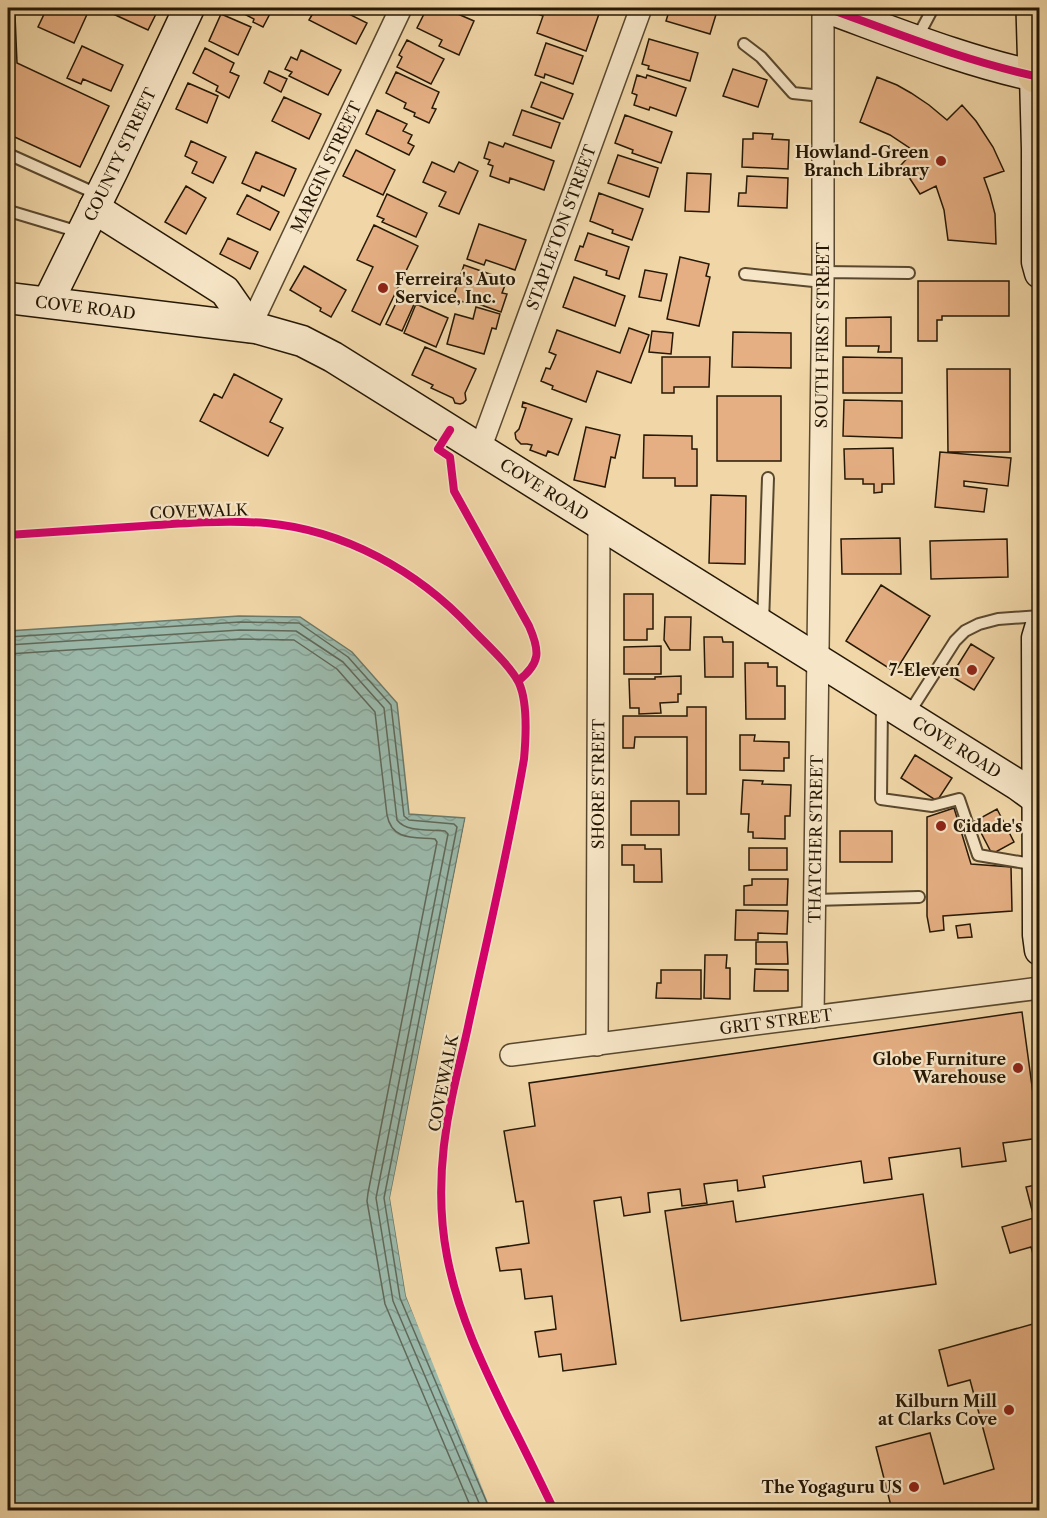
<svg xmlns="http://www.w3.org/2000/svg" width="1047" height="1518" font-family="'Libre Caslon Text',serif">
<style>
.water{fill:url(#water-waves);stroke:#6c7969;stroke-width:1.5}
.pier{fill:#f1d7a8}
.lines{fill:none;stroke-linecap:round;stroke-linejoin:round}
.shore{stroke:#606858;stroke-width:1.5}
.building{fill:#e5af83;stroke:#261805;stroke-width:1.5}
.service-casing{stroke:#59482e;stroke-width:14}
.minor-casing{stroke:#59482e;stroke-width:24}
.secondary-casing{stroke:#261805;stroke-width:33}
.primary-casing{stroke:#261805;stroke-width:36}
.service{stroke:#f6e5c6;stroke-width:10}
.minor{stroke:#f6e5c6;stroke-width:21}
.secondary{stroke:#f6e5c6;stroke-width:30}
.primary{stroke:#f1d7a8;stroke-width:33}
.cycleway-casing{stroke:#f6e5c6;stroke-width:11}
.cycleway{stroke:#d6006c;stroke-width:8}
.poi-dot{fill:#8f2418;stroke:#f6e5c6;stroke-width:2}
.labels{text-anchor:middle;stroke-width:4.5;stroke-linejoin:round;paint-order:stroke}
.poi-label{font-size:16px;font-weight:bold;fill:#261805;stroke:#f6e5c6;text-anchor:end}
.street-label{font-size:16px;fill:#261805;stroke:#f6e5c6}
</style>
<defs>
<pattern id="water-waves" width="16" height="10" patternUnits="userSpaceOnUse" patternTransform="scale(1.5)"><rect width="16" height="10" fill="#9bb9ab"/><path d="M0 5q4-4 8 0t8 0" fill="none" stroke="#859e92"/></pattern>
</defs>
<rect width="100%" height="100%" fill="#f1d7a8"/>
<filter id="stains"><feTurbulence type="fractalNoise" baseFrequency=".00333" numOctaves="4"/><feColorMatrix values="0 0 0 0 .2 0 0 0 0 .09 0 0 0 0 .02 0 0 0 .5 -.17"/></filter>
<radialGradient id="worn" r=".72"><stop offset=".6" stop-color="#630" stop-opacity="0"/><stop offset="1" stop-color="#630" stop-opacity=".3"/></radialGradient>
<path class="water" d="M239 616 300 617 352 652 397 703 409 814 465 818 390 1198 406 1296 497 1510H8V631Z"/>
<path class="pier" d="M466 816 468 819 393 1198 409 1295 500 1510H491L406 1296 390 1198Z"/>
<g class="lines">
<path class="shore" d="M8 637 240 622 299 623 348 657 391 705 404 816 409 820 454 824 457 827 384 1198 400 1298 490 1510
M8 645 240 630 296 631 343 662 384 708 397 820C407 833 430 829 445 831L448 834 376 1198 393 1301 482 1510
M8 654 240 639 294 640 337 669 375 712 387 815C392 841 414 837 435 839L437 842 368 1193 367 1201 385 1304 472 1510"/>
</g>
<path class="building" d="M47 8H83L89 10 74 43 38 27Z
M113 8H159L148 30 111 13Z
M233 8H273L263 27 253 22 254 19Z
M316 8H337L367 23 356 44 309 20Z
M427 8H444L474 21 459 55 439 46 442 40 417 28Z
M532 8H608L605 14 600 11 586 51 537 33 543 16 531 11Z
M670 8H718L710 34 666 21Z
M221 14 251 27 238 55 209 41Z
M15 15 17 63 109 106 80 167 8 134V16Z
M649 39 698 53 690 81 648 69 649 66 642 64Z
M407 40 444 59 431 84 397 67 402 57 399 55Z
M546 43 583 56 573 84 545 74 544 78 535 75Z
M82 46 123 65 111 91 83 79 81 84 67 78Z
M205 48 234 63 230 72 239 76 229 98 216 91 218 86 193 73Z
M301 50 341 70 328 95 289 76 292 72 285 69 291 57 297 60Z
M733 69 767 80 758 107 723 96Z
M269 71 287 79 281 92 264 83Z
M396 72 439 92 432 108 436 109 429 123 414 116 415 113 404 108 406 103 386 93Z
M637 75 646 78 647 75 686 88 676 116 650 107 649 110 634 105 637 95 632 93Z
M877 77 897 85 911 93 929 105 947 120 962 105 976 121 993 147 1004 171 984 178 990 195 995 214 996 244 948 240 944 210 936 186 920 194 901 165 914 151 890 135 860 122Z
M541 82 573 94 563 119 531 107Z
M188 83 218 96 207 123 176 109Z
M284 97 321 114 309 139 272 121Z
M377 110 407 124 403 131 412 135 408 143 414 146 409 155 366 134Z
M522 110 560 123 551 148 513 135Z
M625 115 672 132 661 163 632 153 633 150 615 143Z
M753 133 773 134 772 139 789 140 788 169 742 167 743 139H753Z
M191 141 226 157 213 183 192 173 197 162 185 156Z
M489 142 503 147 505 143 554 161 544 190 510 178 509 183 490 176 493 166 488 164 490 160 484 158Z
M356 150 395 170 383 195 343 176Z
M256 152 296 169 284 196 262 186 260 191 242 183Z
M618 155 658 168 649 197 608 183Z
M432 162 454 172 459 162 478 171 459 214 439 206 446 192 423 182Z
M687 173 711 174 709 212 685 211Z
M747 176 788 178 787 208 738 206 739 193H746Z
M186 186 206 198 186 234 165 222Z
M599 193 643 209 632 240 612 233 613 230 590 221Z
M387 194 427 213 416 237 382 222 384 219 377 216Z
M247 195 279 212 270 230 237 214Z
M479 224 526 240 515 270 486 260 484 265 467 259Z
M374 225 418 246 380 325 352 311 373 267 357 260Z
M588 233 629 247 619 279 606 275 607 271 575 260 580 246 583 247Z
M228 238 258 252 250 269 220 254Z
M680 257 709 264 706 276 710 277 699 326 667 319Z
M464 265 507 280 502 293 507 294 501 312 467 300 466 303 453 298Z
M304 266 346 290 331 317 320 311 321 308 290 290Z
M645 270 667 274 661 301 639 297Z
M574 277 625 296 615 326 563 307Z
M918 281H1009V316H942V320H937V341H918Z
M400 295 415 302 402 331 386 324Z
M416 304 448 318 436 347 404 333Z
M476 307 500 314 496 329 492 328 484 354 447 344 455 314 473 319Z
M891 317V352H878L879 346H846V318Z
M629 328 649 335 631 383 597 371 586 402 552 389 553 386 541 381 546 368 550 369 556 355 549 352 557 330 620 353Z
M652 331 673 333 671 354 649 352Z
M733 332 791 333V368L732 367Z
M425 347 476 369 465 393 466 400 463 403 460 404 455 403 453 398 431 388 433 385 412 375Z
M662 357H710L709 387H674V393H662Z
M843 357 902 358V393H843Z
M947 369H1010V452H948Z
M234 374 282 399 270 422 283 428 268 456 200 421 214 394 222 398Z
M717 396H781V461H717Z
M844 400 902 401V438L843 436Z
M523 402 572 419 558 455 548 451 546 456 530 450 532 445 527 444H521L516 439 515 433 519 429 526 408 522 407Z
M586 427 620 435 615 458 611 457 605 487 574 480Z
M644 435 692 436V449H697V486H675V478H643Z
M893 448 894 484H882V492L874 493V484H863V479H845L844 449Z
M940 452 1011 458 1008 486 964 481V486L987 489 984 512 935 507Z
M711 495 746 496 745 564 709 563Z
M900 538 901 574H842L841 539Z
M1007 539 1008 577 931 579 930 541Z
M881 585 930 616 895 672 846 641Z
M624 594H653V629H647V640H624Z
M665 617H691L690 650H670L664 640Z
M704 637H722L723 642H733V677H705Z
M971 644 994 658 974 690 951 676Z
M661 646V674H624V647Z
M745 663H768V667H777V686H785V719H746Z
M681 676V694H678V702L660 703 661 713 639 714V708H630L629 679H655V677Z
M687 707H706V794H687V737H635L634 748H623V716H687Z
M740 735H755L754 741 789 742V758H784V771L740 770Z
M915 755 952 778 937 801 901 778Z
M743 780 763 781 762 784 791 785 790 816H785V839L753 838V832H748L749 814H741Z
M631 801H679V835H631Z
M954 808 971 864 1011 867 1012 911 943 916 944 930 930 932 927 916V817Z
M997 809 1014 842 992 854 975 821Z
M840 831H892V862H840Z
M622 845H645V849H661L662 882H634V865H622Z
M749 848H787V870H749Z
M752 879H788L787 905H744V886L752 885Z
M736 910 788 911 787 934 758 933V940H735Z
M970 924 972 937 958 938 956 926Z
M756 942H787L788 964H756Z
M705 955H727L726 968H730V999L704 998Z
M755 969 788 970V991H754Z
M661 970H701V999L656 998 657 983H661Z
M1022 1012 1039 1138 1003 1143 1006 1161 962 1167 960 1148 889 1158 892 1179 864 1183 861 1161 763 1176 765 1187 738 1191 737 1180 704 1184 707 1203 682 1206 680 1189 648 1193 650 1212 624 1216 621 1197 594 1201 616 1364 563 1371 561 1354 539 1357 535 1332 556 1329 552 1296 525 1299 521 1269 500 1271 496 1248 529 1243 523 1201 516 1202 504 1131 535 1126 529 1083Z
M1040 1184V1276H1039L1031 1247 1010 1253 1002 1227 1034 1218 1026 1187Z
M923 1194 936 1284 681 1321 665 1211 733 1201 736 1222Z
M1040 1322V1510H892L876 1447 930 1433 944 1484 994 1469 970 1380 948 1386 939 1350Z"/>
<g class="lines">
<defs>
<path id="service" d="M916 40 933 8
M744 44 761 57 793 93 822 96
M8 154 97 194
M8 212 9 211 79 232
M822 272 909 273
M745 274 823 282
M763 623 768 478
M882 703 881 799 932 806 959 799 978 855 1037 865
M909 713 955 641 965 631 979 624 998 619 1040 616
M815 900 919 897"/>
<g id="minor">
<path id="s1" d="M250 327 401 8"/>
<path id="s2" d="M480 449 641 8"/>
<path id="s3" d="M813 1017 823 282V8"/>
<path id="s4" d="M597 1045 599 524"/>
<path id="s5" d="M511 1055 1040 988"/>
</g>
<g id="secondary">
<path d="M827 8C896 33 967 62 1040 77"/>
<path d="M1035 76 1037 149V262L1040 273"/>
<path d="M94 208 225 291 250 327"/>
<path id="s6" d="M8 298 256 328 302 341 333 357 1018 785 1040 801"/>
<path id="s7" d="M48 302 113 170 189 8"/>
<path d="M1040 628 1037 638 1038 935 1040 950"/>
</g>
<path id="primary" d="M1033 8 1035 76"/>
</defs>
<use href="#service" class="service-casing"/>
<use href="#minor" class="minor-casing"/>
<use href="#secondary" class="secondary-casing"/>
<use href="#primary" class="primary-casing"/>
<use href="#service" class="service"/>
<use href="#minor" class="minor"/>
<use href="#secondary" class="secondary"/>
<use href="#primary" class="primary"/>
<defs>
<path id="cycleway" d="M827 8C896 33 967 62 1040 77
M450 430 438 449 450 457 454 491 529 626C540 651 541 663 518 681
M8 535C53 532 98 529 143 526 184 523 225 520 266 523 344 530 418 571 471 628 485 643 510 665 519 683 528 703 526 737 524 759 509 847 488 935 469 1022 464 1047 457 1072 452 1097 441 1148 437 1204 447 1256 458 1314 482 1364 508 1417 524 1448 539 1479 554 1510"/>
</defs>
<use href="#cycleway" class="cycleway-casing"/>
<use href="#cycleway" class="cycleway"/>
</g>
<g class="poi-dot">
<circle cx="941" cy="161" r="6"/>
<circle cx="383" cy="288" r="6"/>
<circle cx="972" cy="670" r="6"/>
<circle cx="941" cy="826" r="6"/>
<circle cx="1018" cy="1068" r="6"/>
<circle cx="1009" cy="1410" r="6"/>
<circle cx="914" cy="1487" r="6"/>
</g>
<g class="labels">
<g class="poi-label">
<text x="929" y="158">Howland-Green<tspan x="929" dy="18">Branch Library</tspan></text>
<text x="395" y="285" text-anchor="start">Ferreira's Auto<tspan x="395" dy="18">Service, Inc.</tspan></text>
<text x="960" y="676">7-Eleven</text>
<text x="953" y="832" text-anchor="start">Cidade's</text>
<text x="1006" y="1065">Globe Furniture<tspan x="1006" dy="18">Warehouse</tspan></text>
<text x="997" y="1407">Kilburn Mill<tspan x="997" dy="18">at Clarks Cove</tspan></text>
<text x="902" y="1493">The Yogaguru US</text>
</g>
<g class="street-label">
<text dy="6" stroke="none"><textPath href="#s7" startOffset="164">COUNTY STREET</textPath></text>
<text dy="6" stroke="none"><textPath href="#s1" startOffset="177">MARGIN STREET</textPath></text>
<text dy="6" stroke="none"><textPath href="#s2" startOffset="236">STAPLETON STREET</textPath></text>
<text dy="6" stroke="none"><textPath href="#s6" startOffset="78">COVE ROAD</textPath></text>
<text dy="6" stroke="none"><textPath href="#s3" startOffset="682">SOUTH FIRST STREET</textPath></text>
<text dy="6" stroke="none"><textPath href="#s6" startOffset="582">COVE ROAD</textPath></text>
<text transform="translate(199 511) rotate(-2)" y="6">COVEWALK</text>
<text dy="6" stroke="none"><textPath href="#s6" startOffset="1068">COVE ROAD</textPath></text>
<text dy="6" stroke="none"><textPath href="#s4" startOffset="261">SHORE STREET</textPath></text>
<text dy="6" stroke="none"><textPath href="#s3" startOffset="178">THATCHER STREET</textPath></text>
<text dy="6" stroke="none"><textPath href="#s5" startOffset="267">GRIT STREET</textPath></text>
<text transform="translate(443 1083) rotate(-79)" y="6">COVEWALK</text>
</g>
</g>
<rect width="1047" height="1518" fill="none" stroke="#f1d7a8" stroke-width="30"/>
<rect x="9" y="9" width="1029" height="1500" fill="none" stroke="#261805" stroke-width="3"/>
<rect x="15" y="15" width="1017" height="1488" fill="none" stroke="#261805" stroke-width="1.5"/>
<rect width="100%" height="100%" filter="url(#stains)"/>
<rect width="100%" height="100%" fill="url(#worn)"/>
</svg>
